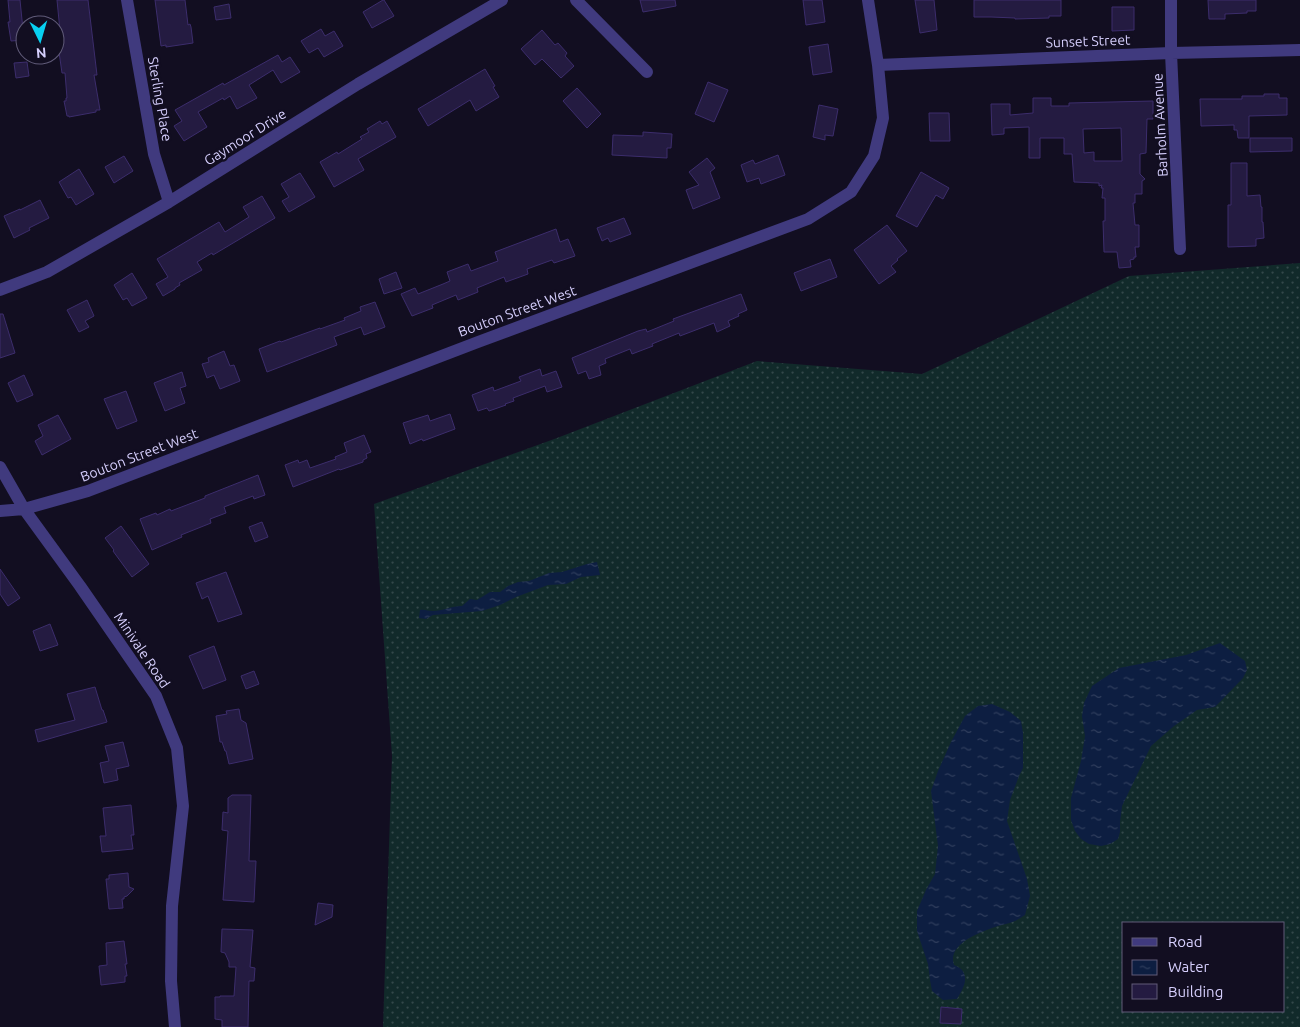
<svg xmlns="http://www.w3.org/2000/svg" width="1300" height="1027" font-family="Ubuntu,sans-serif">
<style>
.grass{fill:url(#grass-dots);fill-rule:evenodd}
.water{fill:url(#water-ripples)}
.building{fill:#241b41;stroke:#3c2d6c;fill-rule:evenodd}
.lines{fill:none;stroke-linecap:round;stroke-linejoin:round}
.minor{stroke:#403a7e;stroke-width:12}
.labels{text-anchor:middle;stroke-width:5;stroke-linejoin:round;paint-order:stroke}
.street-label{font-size:14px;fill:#d6cffd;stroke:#120e21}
</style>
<defs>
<pattern id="grass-dots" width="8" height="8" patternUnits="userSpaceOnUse" patternTransform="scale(1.25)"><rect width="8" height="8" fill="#112a2a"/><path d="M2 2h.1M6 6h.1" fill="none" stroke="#33484a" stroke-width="1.8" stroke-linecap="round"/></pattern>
<pattern id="water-ripples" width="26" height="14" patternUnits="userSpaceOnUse" patternTransform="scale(1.25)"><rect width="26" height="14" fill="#0d1e41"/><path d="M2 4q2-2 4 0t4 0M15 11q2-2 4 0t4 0" fill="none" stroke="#303e5d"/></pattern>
</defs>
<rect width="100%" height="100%" fill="#120e21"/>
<path class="grass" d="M1300 263V1027H383L392 756 374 504 557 438 757 361 922 374 1129 276ZM1124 923H1284V1011H1124Z"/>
<path class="water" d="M597 562 600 575 581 577 566 584 548 585 516 597 500 605 482 611 433 615 426 619 419 618 420 610C425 609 428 611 433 611 442 611 452 606 462 606L470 599 477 600 490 592H500L508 586 518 582 529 581 549 573 562 572 587 564Z
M1220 643 1245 661 1247 670 1243 678 1215 707 1197 710 1174 726 1151 746 1122 806 1120 822V832L1118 839 1110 844 1101 846 1089 844 1081 839 1075 831 1071 820V798L1081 761 1085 736 1082 716 1084 703 1092 686 1119 668 1186 655Z
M992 704 1010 712 1021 721 1023 733V768L1019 776 1010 800 1007 821 1027 879 1030 896 1025 915C1022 917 1019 919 1015 921 1008 924 1000 925 992 928 978 933 947 945 954 965 956 966 959 967 961 969 970 978 962 991 957 999L943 1000 932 991 930 980 928 964 917 931V911L926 890 935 874 938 846 931 791 938 771 951 742 965 716 978 706Z"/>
<path class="building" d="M8 0H20L24 40 11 41 8 22H10Z
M57 0H88L97 75H94L100 110H96V112L69 117V116H67L64 101H66V98H67L65 73H62L56 31H60Z
M155 0H185L188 25 190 24 191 27 193 43 166 47V45L161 46Z
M383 0H384L394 16 372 28 363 12Z
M640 0H675L676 6 643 12Z
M803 0H822L825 22 806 25Z
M915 0H934L937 30 920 33Z
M974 0H1061V16H1049V18L1015 19V18L991 17H974Z
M1208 0H1256V11H1247V13L1225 14V19H1209Z
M229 4 231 18 216 20 214 7Z
M1112 7H1134V30L1112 31Z
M321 29 325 36 334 31 343 46 324 57 318 48 309 53 301 41Z
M542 30 555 45 558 43 567 53 565 56 574 66 561 78 542 59 535 65 521 49Z
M828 44 832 72 813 75 809 47Z
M278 55 282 62 290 57 300 72 281 83 273 70 249 85 257 98 237 109 230 96 224 100 223 98 198 112 207 127 184 141 174 126 182 121 175 110 223 83 224 85Z
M27 62 29 76 16 78 14 63Z
M485 69 495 86 493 87 499 97 476 111 470 100 428 126 418 109Z
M708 82 728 90 714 122 695 114Z
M577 88 601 114 587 128 563 101Z
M1264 94H1279V98H1287V115L1249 116V138H1238L1237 130H1234V125L1201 126 1200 99H1242V96H1264Z
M1033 98H1051V106H1069V103L1153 101V119H1147L1146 153 1140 154V174L1145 179 1142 181V194H1135V203H1133L1135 225H1139V247H1135L1136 257H1134V259L1130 260 1131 267 1119 268 1117 252H1104L1103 221H1105V198H1102L1103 188H1101L1102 185 1099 186V183L1074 182 1072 154H1064V138H1040V158H1029V127L1004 128V134L992 135 991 104H1010V115L1033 113ZM1121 128 1122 161H1094V152L1084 153 1083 129Z
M819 105 838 109 833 136 825 135V140L813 137Z
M929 113H949L950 141H930Z
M380 121 382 124 387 121 396 137 358 159 364 170 334 187 320 162 337 152 338 154 362 139 360 137 369 132 367 129Z
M643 132 672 134 671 148H667V158L612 155 613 135 643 136Z
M1250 138H1292V151L1250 152Z
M778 155 785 175 761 184 759 178 747 182 741 165 753 160 755 164Z
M124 156 133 171 114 183 105 167Z
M707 158 715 168 710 172 720 198 693 209 686 190 699 185 689 172Z
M1231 163H1247V196L1260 195 1261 207H1262V222H1263L1264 238 1256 239V246L1228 247V205H1231Z
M79 169 94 194 76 205 71 197 68 198 59 182Z
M921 172 949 188 943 199 936 195 917 227 896 216Z
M300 173 315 197 289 212 282 201 289 197 281 184Z
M262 196 275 218 213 255 212 253 197 262 202 270 179 283 180 285 175 288V289L163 296 156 284 168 277 157 259 219 222 225 232 249 217 243 207Z
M40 200 49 218 29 228 30 230 14 238 4 216 20 209V210Z
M624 218 631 234 610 242 608 238 602 241 597 228Z
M887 225 907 251 897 259 898 260 891 266 896 272 879 284 854 250Z
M556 229 560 242 568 239 575 256 554 263 552 260 527 269 528 274 506 282 504 277 477 288 478 292 458 300 456 295 432 305 433 308 412 316 401 294 415 288 418 294 443 284 450 281 447 272 468 264 471 271 498 261 495 252Z
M830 259 837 277 801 291 794 273Z
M396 272 402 288 384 294 379 279Z
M132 273 147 298 132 306 127 298 123 300 114 285Z
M741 294 747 310 738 314 739 316 728 321 730 326 717 332 714 323 680 336 679 333 652 344 653 346 632 354 630 349 605 359 606 363 599 366 601 375 589 379 586 371 578 374 572 358 638 331 646 329 647 332 674 321 673 319Z
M87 300 94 316 85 321 89 327 79 332 67 310Z
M375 302 385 327 364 335 361 327 334 337 337 345 267 372 259 349 280 341 281 342 320 328V329L345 320 344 318 361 311 360 307Z
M0 314H3L15 353 0 358Z
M224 351 230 366 234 365 240 381 220 389 214 375 207 378 202 364 209 362 208 358Z
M540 369 542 376 556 371 562 387 547 392 545 386 513 398 514 401 505 404 506 405 489 411 487 408 478 411 472 395 493 387 494 391 521 381 519 377Z
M182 372 186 386 180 388 185 403 165 411 154 383Z
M24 375 33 395 17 402 8 383Z
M126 391 137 421 117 429 104 399Z
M450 414 455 429 423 441 422 439 410 444 403 423 428 415 430 421Z
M58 415 71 439 42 455 35 441 43 436 38 425Z
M364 435 371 452 366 454 367 458 363 460V462L340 470 339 469 293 487 285 465 298 460 299 463 307 460 310 468 336 459 335 457 347 452 344 443Z
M258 475 265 495 254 499 253 496 224 507 226 513 210 519 211 523 181 535 182 537 152 550 140 519 156 513 157 515 170 509 171 511 205 498V496Z
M262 522 268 537 255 542 249 527Z
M121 526 149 564 132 577 113 551 114 550 105 538Z
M0 569 20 598 8 606 0 594Z
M226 572 242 614 218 622 208 596 202 599 196 583Z
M50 624 58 645 40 651 33 631Z
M214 646 226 680 203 689 189 656Z
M254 671 259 684 246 689 241 676Z
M95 687 102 710H103L107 722 38 742 35 730 75 720 67 694Z
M239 709 241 720 246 723 253 759 229 764 226 751H225L222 742H220L216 716 227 714 226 711Z
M123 742 129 766 116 769 118 780 104 783 100 763 109 761 105 746Z
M232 795H251L249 861H256L254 902 223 900 228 831 222 830 223 812 228 813V798Z
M131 805 134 835H131L133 849 102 852 100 836H106L103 808Z
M128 873 129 887 134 889 127 896 124 897V899H122L123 908 109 909 106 879H109V875Z
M318 903 333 905 332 917 315 925Z
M222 929 253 930 250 967 255 968 254 981H249L248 1027H222V1020L215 1019V997H220V996H234L236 967H229V962L225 953 221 952Z
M124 941 127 964H125L127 976H125V982L101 985 99 966 107 965 106 943Z
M941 1007 962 1009 961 1024 940 1023Z"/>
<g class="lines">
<path class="minor" d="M127 0 154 154 169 202
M576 0 647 72
M1171 0V53L1180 249
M878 65 1171 53 1300 50
M0 290 47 272 169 202 358 84 502 0
M0 467 24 509 80 586 156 696 177 748 183 806 172 906 171 981 175 1027
M0 511 24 509 88 491 478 342 808 219 851 192 874 156 883 118 878 65 868 0"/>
</g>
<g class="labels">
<g class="street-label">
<text transform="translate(1088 41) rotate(-2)" y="5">Sunset Street</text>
<text transform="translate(160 99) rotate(80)" y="5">Sterling Place</text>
<text transform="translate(1160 125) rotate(-93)" y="5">Barholm Avenue</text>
<text transform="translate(245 137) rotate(-32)" y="5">Gaymoor Drive</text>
<text transform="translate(517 311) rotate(-20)" y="5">Bouton Street West</text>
<text transform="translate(139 455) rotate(-21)" y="5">Bouton Street West</text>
<text transform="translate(142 650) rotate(56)" y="5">Minivale Road</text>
</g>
</g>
<rect x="1122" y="922" width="162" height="90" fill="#120e21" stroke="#605b79"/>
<rect x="1132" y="938" width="25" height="8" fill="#403a7e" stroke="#605b79"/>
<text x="1168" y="947" font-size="15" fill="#d6cffd">Road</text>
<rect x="1132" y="960" width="25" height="15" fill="url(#water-ripples)" stroke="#605b79"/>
<text x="1168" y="972" font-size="15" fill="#d6cffd">Water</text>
<rect x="1132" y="984" width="25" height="15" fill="#241b41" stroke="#605b79"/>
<text x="1168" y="997" font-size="15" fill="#d6cffd">Building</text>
<g transform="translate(40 40) rotate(175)"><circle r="24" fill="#120e21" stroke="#605b79"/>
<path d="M0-4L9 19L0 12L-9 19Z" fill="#08d0f1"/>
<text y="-8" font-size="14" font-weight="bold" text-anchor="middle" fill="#d6cffd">N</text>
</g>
</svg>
